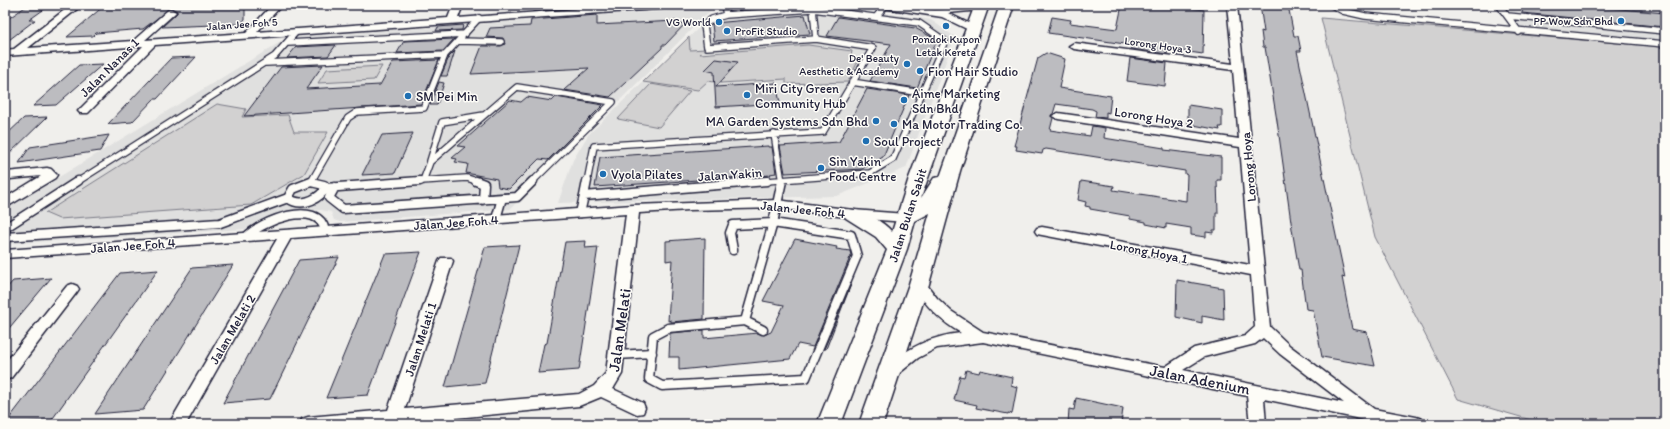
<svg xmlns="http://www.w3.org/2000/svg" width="1670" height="429" font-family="Itim,sans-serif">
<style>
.built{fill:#e0e0df}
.green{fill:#d2d1d1;stroke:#7a7a86}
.building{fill:#bcbcc0;stroke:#22223b}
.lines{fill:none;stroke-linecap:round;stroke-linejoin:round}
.service-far1-casing{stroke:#22223b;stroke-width:8}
.service-casing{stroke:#22223b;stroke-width:11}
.minor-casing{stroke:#22223b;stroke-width:3}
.secondary-casing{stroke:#22223b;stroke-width:3}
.service-far1{stroke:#fdfcf7;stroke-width:5.5}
.service{stroke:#fdfcf7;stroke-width:8}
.minor{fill:#fdfcf7;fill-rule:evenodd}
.secondary{fill:#fdfcf7;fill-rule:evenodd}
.poi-dot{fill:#1f6fb2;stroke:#fdfcf7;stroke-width:1.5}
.labels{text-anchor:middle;stroke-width:3;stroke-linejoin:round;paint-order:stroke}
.far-poi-label{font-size:11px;fill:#22223b;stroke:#fdfcf7;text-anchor:end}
.far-street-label{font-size:11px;fill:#22223b;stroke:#fdfcf7}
.street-label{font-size:13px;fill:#22223b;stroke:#fdfcf7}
.poi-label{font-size:13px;fill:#22223b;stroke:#fdfcf7;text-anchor:start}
.near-street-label{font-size:16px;fill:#22223b;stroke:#fdfcf7}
</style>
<rect width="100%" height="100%" fill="#f0efec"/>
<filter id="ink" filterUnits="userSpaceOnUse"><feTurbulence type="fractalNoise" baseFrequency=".025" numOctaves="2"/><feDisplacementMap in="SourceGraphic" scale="8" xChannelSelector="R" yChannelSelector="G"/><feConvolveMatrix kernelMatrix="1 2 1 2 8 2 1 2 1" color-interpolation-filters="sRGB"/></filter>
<g filter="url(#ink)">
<path class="built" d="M798 5H824L931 20 955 37 906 168 837 196 558 203 573 160 588 135 710 17 720 12Z
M1505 5H1665V42L1522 30Z
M714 7 510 209 340 222 334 220 331 212 321 210H303L264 218 245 229 5 244V210L287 38Z"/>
<path class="green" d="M1321 18 1665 47V424H1545L1458 399 1375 237Z
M689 37 690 50 705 49 700 54 808 45 852 51 851 56 859 59 848 82 786 84V79L721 83 708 81 698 90 643 82Z
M382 66 374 80 318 83 327 69Z
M651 84 690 91 659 127 618 119Z
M217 104 246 109 242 117 288 115 294 132H328L304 174 251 205 59 219 45 213Z"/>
<path class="building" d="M28 5H50L29 20H35L5 43V21Z
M105 5H245V19L241 24 162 27 177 13V11L171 8 143 29 96 33 93 36 67 37Z
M535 5H597V6L533 11Z
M1122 5H1165L1204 10 1203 54 1168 49 1167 54 1131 49 1132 45 1048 33 1052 17 1071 20 1070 23 1117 29Z
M1260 5H1288L1294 36H1298L1301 51H1297L1345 278 1342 277 1352 329 1367 332 1375 366 1322 357 1313 310 1306 309 1301 270H1299L1292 229 1277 121 1265 47H1263L1261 31 1264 32Z
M1523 5H1575L1665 13V27L1522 13Z
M597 15V25L676 21 675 24 686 23 665 45H662V48L610 97 564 90 589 68 471 74 482 46H501L505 44 503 38 486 37 490 28 530 26 531 20Z
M805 15 810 34 714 41 712 24 714 23Z
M838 17 915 28 937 40 917 88 870 81 891 44 827 36Z
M463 25 462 30 436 31 438 27Z
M454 39 443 51 397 53 404 41Z
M336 45 328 56 287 58 296 47Z
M455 51 447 76H441L449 57Z
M1046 53 1065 59 1059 88 1111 96 1109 113 1106 112V118L1095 117 1096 111 1092 109 1056 104 1053 114 1051 115 1053 118 1050 130 1090 136 1092 126 1105 128 1104 138 1164 148V150L1221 157V180H1217L1218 213H1216V230H1213V233L1206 232V237L1191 235V228L1166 224V228L1146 224V222L1130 219V216L1090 209V207L1085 206 1086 202 1078 200 1081 181 1114 186 1113 190 1186 201 1187 175 1185 174V171L1046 149 1043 150 1042 154 1016 150 1017 146H1014L1038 58Z
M196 57 157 99H154L132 122 108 124 171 58Z
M1130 58 1167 63 1165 86 1127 81Z
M716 59 738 62 716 87 776 83 780 103 716 107 714 72 705 70Z
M439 60 421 104 244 116 281 67 323 65 306 89 380 85 393 62Z
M103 64 56 105 33 106 79 65Z
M439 82 444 83 437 105H430Z
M867 89 909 95 883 157 862 169 785 173 780 146 839 142Z
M527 97 552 101 556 97 603 105 548 160 539 159 509 189 498 187 497 179 466 173 468 164 455 162 457 159 452 158 465 147 458 146 510 100 521 102Z
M1188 105 1222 110V127H1219L1220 130 1188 124Z
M47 117 5 158V136L24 118Z
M413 133 395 173 362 175 382 135Z
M109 135 100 151 19 163 30 147Z
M768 146V147H772L776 173 770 174 771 175 595 187 600 157Z
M705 238 704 319 671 322V320L668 321 672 260 666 261V241Z
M795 239 837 247 836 249 850 251 851 255 813 347 798 344 790 359 679 370V357H669L670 333 704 330V338L758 333 764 335 771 332 784 305 763 301Z
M586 241 585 248 598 247 579 370 538 373 544 344 547 343 565 242Z
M519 245 485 383 445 387 485 247Z
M421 252 368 395 326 398 385 254Z
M339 257 270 399 223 403 299 260Z
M233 265 143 410 95 414 192 268Z
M158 270 51 421 5 424 120 273Z
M51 278 5 333V290L13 281Z
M1177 280 1223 288 1224 320 1202 316V323L1176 317Z
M852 282 826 349H824Z
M966 370 979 373 980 370 1012 377 1011 385 1017 387 1012 414 1008 413V414L976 408 977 405 954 400 960 376 964 377Z
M1076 398 1123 408 1121 424H1068L1069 409 1074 410Z"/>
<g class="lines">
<defs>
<path id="service-far1" d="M724 5 726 15
M1332 5 1343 11 1365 16 1665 44
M1499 5 1519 32
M1635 5H1640
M813 9 816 39
M1508 16 1665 31
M876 17 886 5
M458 41 501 42
M288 43 465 34
M266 63 445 55
M852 82 921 93
M774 134 782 182
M430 161 442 122 484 115
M423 181 430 162 517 87 613 102 532 182
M77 182 275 56 296 32
M310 182H312
M311 182 348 118 357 112 424 108 445 55 479 18
M406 182 467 178 479 182
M587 182 594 146 823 132 873 48 816 39 707 47 704 25 712 19 726 15 813 9 919 23 945 41 893 159 870 173 754 182"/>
<path id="service" d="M476 181 484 184 483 200
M587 181 584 196 767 181
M311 182 324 185V191C315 201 300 207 288 198L293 189Z
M335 187 329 198 343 209 517 197 533 181
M325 188 420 181
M580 213 584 196
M496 219 502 198
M773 223 851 235 857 256 806 378 662 386 649 379 653 336 668 328 745 321Z
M5 228 78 181
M5 237 220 223 288 198
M246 237C261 221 319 198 325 231
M733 250 730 233 733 225 773 223 782 181
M745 321 763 330
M617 355 652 353"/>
<path id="minor" d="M71 5H82L28 48 133 41 168 10 171 9 176 12 174 14 145 40 246 33 272 5H282L257 32 448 18 453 5H463L458 18 633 5H677L672 8 155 45 88 113H80L78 111 143 46 5 56V50L14 49Z
M879 5H903L935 10 984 5 986 7 981 10 948 13 976 27 978 29 973 32 942 17 884 8Z
M1227 5H1237L1270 327 1290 346 1374 409 1416 417 1422 419 1424 424H1384L1264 399 1266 424H1250L1247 396 983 342 937 348 918 358 897 375 891 377 885 375 883 371 885 367C908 348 931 336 961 333 940 321 925 305 912 284L914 281 919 279 924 281 937 298 951 311 983 332 1165 367 1194 348 1245 336 1255 327 1251 275 1042 235 1037 234 1035 231 1037 228 1042 227 1250 265 1240 147 1058 119 1052 116 1058 113 1239 139 1233 70 1074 49 1069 46 1074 43 1233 64ZM1263 338 1280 354 1344 403 1183 370 1204 357 1255 344Z
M47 168 51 169 57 175 55 178 5 208V198L41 176 10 179 6 178V172Z
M777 200 853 210 906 214 911 215 913 218 911 221 906 222 853 218 777 208 689 210 639 213 622 374 613 389 643 403 645 408 643 413 637 414 601 397 579 406 394 424H300L302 419 308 417 388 410 439 261 441 258H451L453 261 405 409 579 394 594 386 606 373 626 214 291 238 186 424H169L277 239 5 258V250L633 205Z
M72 284 77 286 79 289 77 292 11 378 5 380V363L67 286Z"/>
<path id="secondary" d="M975 5H989L921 198 934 178 940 177 1000 5H1014L960 171 929 284 883 424H859L909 284 930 213 915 221 907 249 841 424H817L887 250 876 237 846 218 844 214 846 210C859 207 884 222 892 232L909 178Z"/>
</defs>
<use href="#service-far1" class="service-far1-casing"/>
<use href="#service" class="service-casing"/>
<use href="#minor" class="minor-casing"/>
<use href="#secondary" class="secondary-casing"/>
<use href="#service-far1" class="service-far1"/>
<use href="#service" class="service"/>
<use href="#minor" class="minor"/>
<use href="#secondary" class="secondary"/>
</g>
</g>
<g class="poi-dot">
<circle cx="1621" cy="21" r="4"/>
<circle cx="719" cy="22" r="4"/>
<circle cx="946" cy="26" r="4"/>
<circle cx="727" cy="31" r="4"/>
<circle cx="907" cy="64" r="4"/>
<circle cx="920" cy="71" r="4"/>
<circle cx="747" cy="95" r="4"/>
<circle cx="408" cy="96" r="4"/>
<circle cx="904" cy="100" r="4"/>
<circle cx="876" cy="121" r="4"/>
<circle cx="894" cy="124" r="4"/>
<circle cx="866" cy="141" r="4"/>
<circle cx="821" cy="168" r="4"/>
<circle cx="603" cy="174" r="4"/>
</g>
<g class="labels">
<g class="far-poi-label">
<text x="1613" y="25">PP Wow Sdn Bhd</text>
<text x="711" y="26">VG World</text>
<text x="735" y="35" text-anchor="start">ProFit Studio</text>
<text x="946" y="43" text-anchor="middle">Pondok Kupon<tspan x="946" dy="13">Letak Kereta</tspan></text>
<text x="899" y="62">De' Beauty<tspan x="899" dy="13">Aesthetic &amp; Academy</tspan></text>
</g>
<g class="far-street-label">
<text transform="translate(242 24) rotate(-4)" y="4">Jalan Jee Foh 5</text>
<text transform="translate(1158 45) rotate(8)" y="4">Lorong Hoya 3</text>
</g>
<g class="street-label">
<text transform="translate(109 67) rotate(-45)" y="5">Jalan Nanas 1</text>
<text transform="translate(1154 117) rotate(9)" y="5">Lorong Hoya 2</text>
<text transform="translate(1248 167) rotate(-95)" y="5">Lorong Hoya</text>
<text transform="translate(730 174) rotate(-4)" y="5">Jalan Yakin</text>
<text transform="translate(803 209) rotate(6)" y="5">Jalan Jee Foh 4</text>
<text transform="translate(907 215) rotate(-72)" y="5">Jalan Bulan Sabit</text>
<text transform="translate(456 222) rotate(-4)" y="5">Jalan Jee Foh 4</text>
<text transform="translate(133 245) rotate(-4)" y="5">Jalan Jee Foh 4</text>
<text transform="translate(1149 251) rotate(11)" y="5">Lorong Hoya 1</text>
<text transform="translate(232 329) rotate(-60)" y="5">Jalan Melati 2</text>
<text transform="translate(420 339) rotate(-72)" y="5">Jalan Melati 1</text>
</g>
<g class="poi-label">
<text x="928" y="76">Fion Hair Studio</text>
<text x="755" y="93">Miri City Green<tspan x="755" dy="15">Community Hub</tspan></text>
<text x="912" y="98">Aime Marketing<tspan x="912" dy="15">Sdn Bhd</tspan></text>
<text x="416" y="101">SM Pei Min</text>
<text x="868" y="126" text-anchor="end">MA Garden Systems Sdn Bhd</text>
<text x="902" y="129">Ma Motor Trading Co.</text>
<text x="874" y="146">Soul Project</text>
<text x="829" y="166">Sin Yakin<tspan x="829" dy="15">Food Centre</tspan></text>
<text x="611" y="179">Vyola Pilates</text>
</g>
<g class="near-street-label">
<text transform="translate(619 330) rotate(-82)" y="6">Jalan Melati</text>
<text transform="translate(1200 379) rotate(11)" y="6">Jalan Adenium</text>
</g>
</g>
<rect width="1670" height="429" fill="none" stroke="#fdfcf7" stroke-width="20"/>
<rect x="10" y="10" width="1650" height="409" fill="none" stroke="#22223b" stroke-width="1.5" filter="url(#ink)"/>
</svg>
